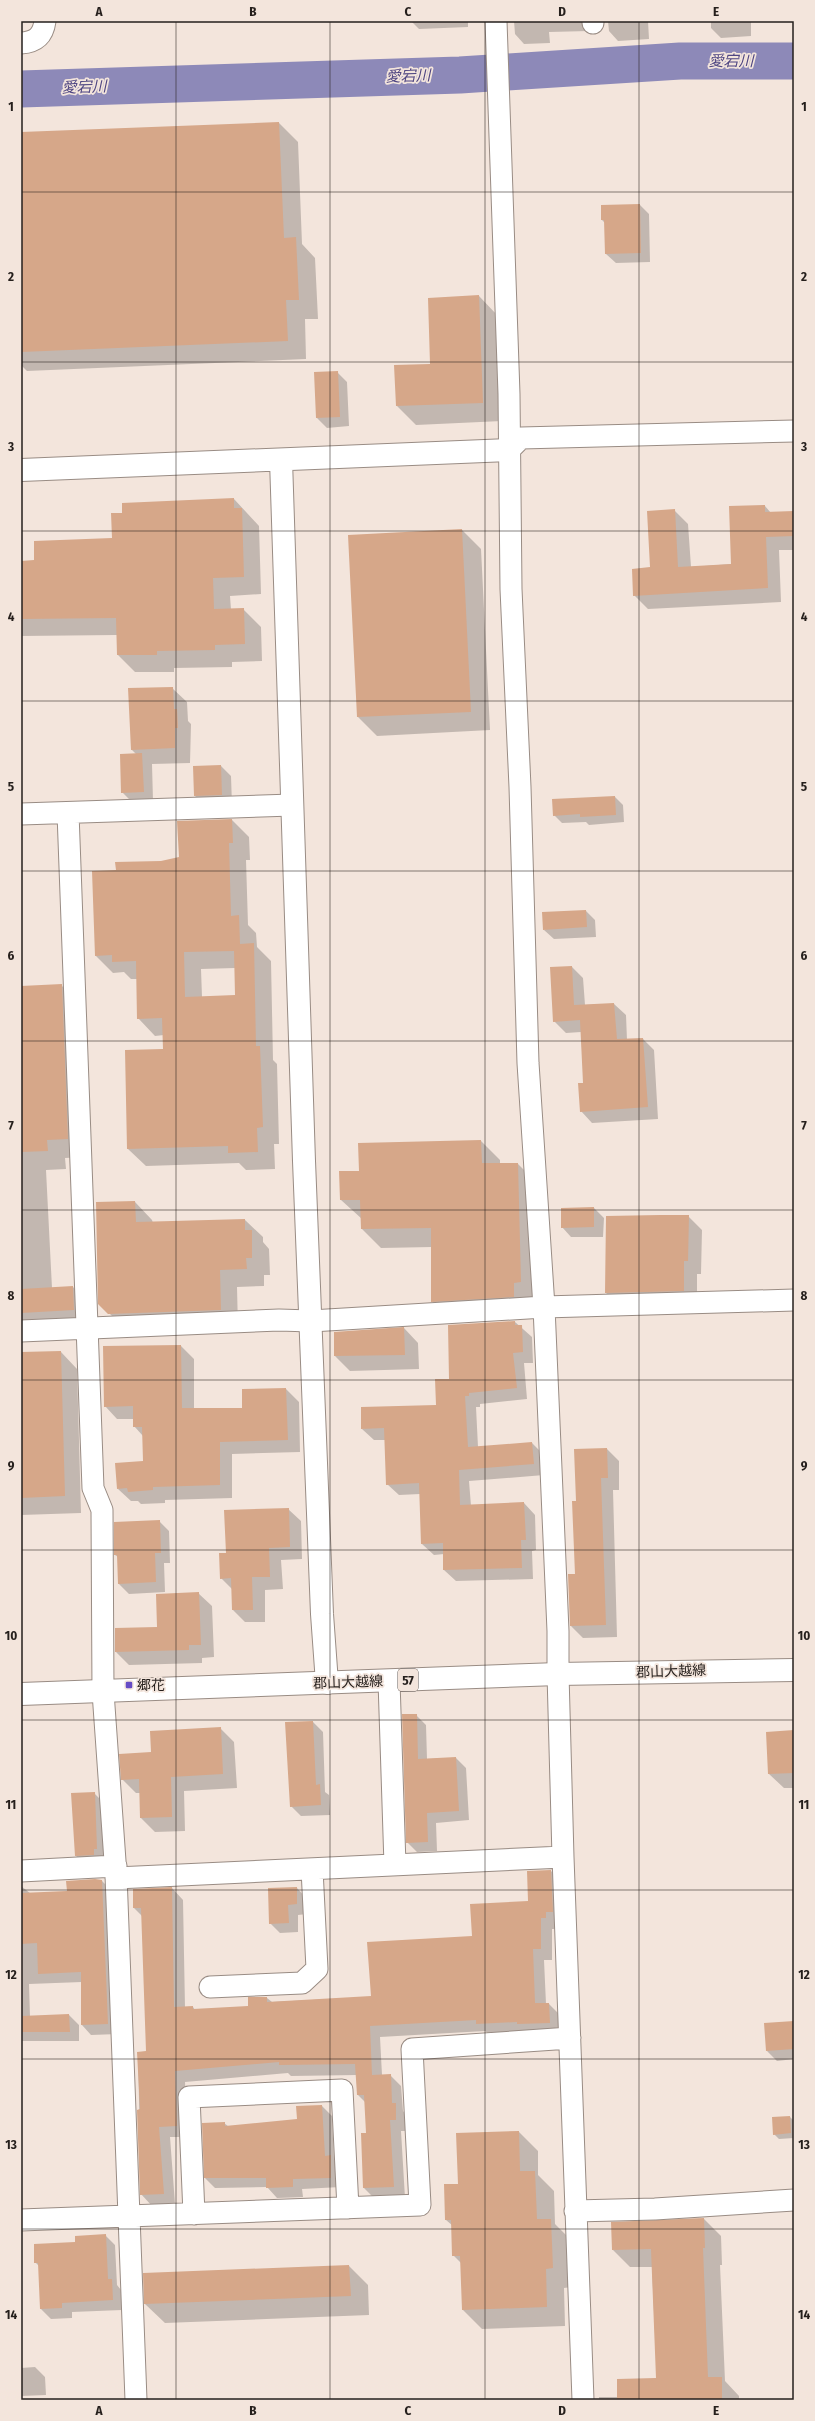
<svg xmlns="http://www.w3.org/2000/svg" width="815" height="2421" font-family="'Fira Sans Condensed','Noto Sans JP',sans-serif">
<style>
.shadow{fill:#0003;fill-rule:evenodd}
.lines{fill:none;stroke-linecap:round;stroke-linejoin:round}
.river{stroke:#8d89b8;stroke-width:37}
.building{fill:#d6a789;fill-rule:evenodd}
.street-casing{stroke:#998c84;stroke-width:23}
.secondary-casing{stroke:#998c84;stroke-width:24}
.primary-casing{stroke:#998c84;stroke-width:24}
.street{stroke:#fff;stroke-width:21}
.secondary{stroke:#fff;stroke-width:22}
.primary{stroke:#fff;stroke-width:22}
.grid{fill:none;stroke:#251f1c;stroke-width:1;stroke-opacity:0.55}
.poi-dot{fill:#664cc5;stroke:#f3e5dc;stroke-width:1.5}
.labels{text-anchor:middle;stroke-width:3.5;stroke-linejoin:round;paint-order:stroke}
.shield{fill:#f3e5dc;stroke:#635a56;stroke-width:1}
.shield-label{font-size:13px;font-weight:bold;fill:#251f1c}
.street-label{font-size:14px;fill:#251f1c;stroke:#f3e5dc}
.poi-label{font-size:14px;fill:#251f1c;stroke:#f3e5dc;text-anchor:start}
.water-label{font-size:15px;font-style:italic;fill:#4e4582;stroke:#f3e5dc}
.neatline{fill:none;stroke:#251f1c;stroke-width:1.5}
.grid-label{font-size:13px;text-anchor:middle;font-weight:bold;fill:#251f1c}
</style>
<rect width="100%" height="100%" fill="#f3e5dc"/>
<path class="shadow" d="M411 21H468V27L419 29Z
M514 21H589V31L549 32 550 43 524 44 515 34Z
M608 21H648L649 39 618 41 609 31Z
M711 21H751V36L721 38 711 28Z
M279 123 298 142 302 244 315 258 318 319H305L306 359 27 371 21 365V133Z
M640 205 649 214 650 262 616 263 606 254 605 223 602 220Z
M479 296 498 316 502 421 416 425 397 406 432 365Z
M337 372 347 382 349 426 327 428 317 418Z
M234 499 259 526 261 594 230 596 231 610 243 609 261 627 262 661 232 662V667L174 668V672H135L118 655 117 635 21 636V562L35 561 113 539Z
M765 506 771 513 794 512V550H779L781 602 648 609 634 595 651 568 674 510 688 524 691 567 732 564Z
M462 530 481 549 490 730 377 736 358 717Z
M172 688 187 702 188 721 191 724 190 763 152 764 153 801 132 802 122 792 136 754 132 750Z
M221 766 231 776 232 805 205 806 195 796Z
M615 797 623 805 624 822 589 825 586 822 562 823 554 815Z
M232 820 249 837 250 860H246L248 925 256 933 257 947 271 961 273 1060 277 1064 279 1144H274L275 1169 246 1170 239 1163 146 1166 128 1149 164 1050V1035L155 1036 138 1018 137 979H131L124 972 113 973 96 956 118 871 180 858ZM235 968 236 996 202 997 201 969Z
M586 911 595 920 596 937 554 939 544 930Z
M572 967 583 978 585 1005 614 1004 626 1015 627 1040 643 1039 654 1050 658 1119 592 1123 581 1111 584 1084 581 1032 566 1033 554 1021Z
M61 985 80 1004 86 1157 65 1158 66 1169 46 1170 52 1288 73 1287 91 1306 92 1328 21 1332V987Z
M481 1141 500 1160V1164H518L537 1183 540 1301 451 1321 432 1301V1247L381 1248 362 1229V1219L341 1200 360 1172Z
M135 1202 152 1220 153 1223 245 1220 263 1237V1242L269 1249 270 1275H264V1286L237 1287 238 1328 127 1331 99 1303Z
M594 1208 604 1218 603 1237H571L562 1227Z
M688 1216 702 1230 701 1274H697V1304L619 1306 606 1293Z
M515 1322 532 1337 533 1363H524L527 1399 480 1404V1407H476L478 1447 532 1443 543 1454 544 1475 469 1481 471 1506 524 1503 535 1515 536 1550 532 1551 533 1579 456 1581 444 1570V1554L434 1555 422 1544 420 1494 399 1495 387 1484 385 1440H374L362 1429 437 1406 450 1380Z
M404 1328 418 1343 419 1369 350 1371 335 1356V1333Z
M181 1346 194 1359V1409H243L286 1389 299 1402 300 1452 232 1454V1498L165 1500V1503L141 1504 138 1501H131L118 1489 144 1462 143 1436 134 1426V1419H117L105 1406Z
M61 1352 77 1369 81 1513 21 1515V1353Z
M607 1449 619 1461V1490H613L617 1637 583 1638 571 1626 576 1575 577 1502Z
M288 1509 301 1521 302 1559 281 1560 283 1589 265 1590V1622H245L233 1610 232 1589 221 1578 227 1554Z
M159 1521 169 1531 170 1563H164L165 1592 129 1594 119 1584 118 1557 115 1555Z
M198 1593 212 1606 214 1657 202 1658V1663L129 1665 116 1652 158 1627Z
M416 1715 426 1725 427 1759 456 1758 466 1768 469 1820 436 1823 437 1851 417 1852 407 1842Z
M313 1722 323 1732 325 1792 329 1795 330 1815 301 1816 291 1806Z
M220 1728 234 1742 237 1788 184 1791 185 1831 155 1832 141 1818V1793H136L122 1779 153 1753Z
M794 1731V1788H784L769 1774Z
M94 1793 104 1803 106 1858 86 1866 76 1856Z
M551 1871 562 1882 557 1929H552V1960H544L546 2004H549L560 2015 561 2034H489L485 2031 380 2037 382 2075H390L401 2086 403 2111 406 2115 407 2131H401L405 2198 375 2199 364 2188 367 2134 366 2103 358 2095 357 2075 291 2076 288 2073 185 2082 188 2137H170L175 2204 152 2206 141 2194 138 2053 147 2052 142 1916 134 1908 172 1888 183 1900 185 2008 193 2007 195 2010 249 2007 267 1998 272 2002 372 1997 529 1902 528 1872Z
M102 1881 111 1890 118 2034 91 2035 82 2025V1982L29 1984 30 2017 69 2015 79 2025V2041H21V1886L31 1894 68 1892Z
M297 1888 306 1898 307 1914 298 1915V1932L280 1933 270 1923Z
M794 2022V2059L777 2061 767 2051Z
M322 2106 332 2116 334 2160 340 2166 341 2187 302 2189 303 2197 277 2198 267 2187 215 2188 205 2178 224 2123 229 2127 298 2120Z
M773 2117H790L794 2121V2138L779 2139 774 2134Z
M519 2132 538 2151V2175L554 2191 555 2224 570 2239 572 2287 564 2288 565 2326 482 2329 463 2310 461 2263 453 2255V2226L446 2220 459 2185Z
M704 2219 721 2236 722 2265H720L725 2381 739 2396V2400H599V2397H618L657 2379 652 2267H630L613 2250Z
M105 2235 115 2245 117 2285 121 2290 122 2310 72 2312V2318L51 2319 41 2309 40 2267 35 2262 76 2243Z
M349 2266 368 2285 369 2315 165 2323 145 2304 144 2275Z
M35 2367 45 2377 46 2395 21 2396V2368Z"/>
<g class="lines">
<path class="river" d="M21 89 460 75 680 61H794"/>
</g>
<path class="building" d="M279 122 284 238 296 237 299 300H286L288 341 21 352V132Z
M640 204 641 253 605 254 604 220H601V205Z
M479 295 483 403 396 406 394 365 430 364 428 298Z
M338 371 340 417 316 418 314 372Z
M234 498V508H242L244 577 213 578 214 609 244 608 245 644 215 645V650L157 651V655H117L116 618 21 619V561L34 560V541L112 538 111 513H122V503Z
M765 505V512L794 511V536L766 537 768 588 633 596 632 569 650 567 647 511 675 509 678 567 731 564 729 506Z
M462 529 471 712 357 717 348 535Z
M173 687 174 709H177L178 728H175V748L131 750 128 688Z
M142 753 144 792 121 793 120 754Z
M221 765 222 795 194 796 193 766Z
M615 796 616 815 580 817V814L553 816 552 799Z
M232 819 233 843H229L231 916 239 915 240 944 254 943 256 1046H260L263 1127 257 1128 258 1152 228 1153V1146L127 1149 125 1050 163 1049 162 1018 137 1019 136 961 112 962V955L95 956 92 871 116 870 115 862 161 861 179 857 177 821ZM234 951 235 995 185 997 184 952Z
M586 910 587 927 543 930 542 912Z
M572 966 574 1005 614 1003 617 1039 643 1038 648 1107 580 1112 578 1083H583L580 1020 553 1022 550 967Z
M62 984 68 1139 47 1140 48 1151 21 1152V986Z
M481 1140 482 1163H518L521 1282 514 1283V1297L431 1302V1228L361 1229 360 1200H340L339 1171H359L358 1143Z
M135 1201 136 1222 245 1219V1230H252V1258H246L247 1269 220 1270 221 1310 108 1314 98 1304 96 1202Z
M594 1207V1227L561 1228V1208Z
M660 1215H689L688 1261H684V1291L605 1293 606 1216Z
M73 1286 74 1310 21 1313V1289Z
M515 1321V1325H522L523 1352 513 1353 517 1388 469 1393V1396H465L468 1447 532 1442 534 1464 459 1470 460 1505 524 1502 526 1540H521L522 1568 443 1570V1543L421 1544 419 1483 386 1485 384 1428 361 1429V1407L436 1405 435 1379H449L448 1325Z
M404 1327 405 1355 334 1356V1332Z
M181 1345 182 1408H242V1389L286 1388 288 1440 220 1442V1485L153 1487V1490L128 1492 127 1488 117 1489 115 1463 143 1461 142 1427H133V1406L104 1407 103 1346Z
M61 1351 65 1496 21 1498V1352Z
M607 1448 608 1478H601L606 1625 570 1626 568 1574H575L572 1501H576L574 1449Z
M289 1508 290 1547 269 1548 270 1577H252L253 1610H232L231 1578 220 1579 219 1553H226L224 1510Z
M160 1520 161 1553H155L156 1582 118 1584 117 1555H114V1522Z
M199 1592 201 1645H189V1650L115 1652V1628L157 1627 156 1594Z
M402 1714H417L418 1759 456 1757 459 1811 427 1813 428 1842 406 1843Z
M313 1721 316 1785 320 1784 321 1805 290 1807 285 1722Z
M221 1727 223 1774 171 1777 172 1817 140 1818 139 1779 121 1780 119 1754 151 1752 150 1731Z
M794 1730V1773L768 1774 766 1732Z
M95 1792 97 1849H94V1855L75 1856 71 1793Z
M551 1870 553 1912H546V1918H541V1949H533L535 2003H549L550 2023 517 2024V2022L476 2024V2020L370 2026 372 2075 391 2074 392 2103H396V2120H390L394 2187 363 2188 361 2133H366L364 2095H357L355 2064 279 2065V2062L175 2071 177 2126 159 2127 164 2194 140 2195 137 2110 140 2109 137 2052 146 2051 141 1908H133V1889L172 1887 174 2007 193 2006V2009L248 2006V1997H267V2002L371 1996 367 1942 472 1936 470 1904 528 1901 527 1871Z
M95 1879 102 1880 108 2024 81 2025V1972L38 1974 37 1943 21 1944V1893L67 1891 66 1881Z
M297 1887V1904L288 1905 289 1923 269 1924 268 1888Z
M69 2014 70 2032H21V2016Z
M794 2021V2049L766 2051 764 2023Z
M322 2105 325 2156 331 2155V2178L293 2179V2187L266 2188V2178H204L202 2123 225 2122V2126L297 2119 296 2106Z
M790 2116 791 2133 773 2135 772 2117Z
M519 2131 520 2171H535L537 2219H551L553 2268 546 2269 547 2307 462 2310 460 2256H452L451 2220H445L444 2184H458L456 2133Z
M704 2218 705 2248H703L708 2377H722V2400H617V2379L656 2378 651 2249 612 2250 611 2222Z
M106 2234 108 2279H112L113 2300 62 2303V2308L40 2309 38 2263H34V2244L75 2242V2236Z
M349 2265 351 2296 144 2304 143 2273Z"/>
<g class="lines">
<defs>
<path id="street" d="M496 21 509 394 511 589 520 787 528 1063 544 1307 558 1631V1674L563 1857 583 2400
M593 21V23
M21 43C36 42 43 36 45 21
M509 450 521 438 794 431
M68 813 93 1488 102 1510 103 1692 116 1875 136 2400
M21 814 292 805
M21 1331 279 1320 311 1321 544 1307 794 1300
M389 1681 395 1865
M21 1871 116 1866
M116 1878 563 1857
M210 1987 302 1983 317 1969 312 1869
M575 2211 655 2209 794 2200
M194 2214 189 2097 342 2090 348 2208
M21 2220 420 2205 412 2049 570 2038"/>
<path id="secondary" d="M281 460 304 1161 322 1614 327 1683
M21 470 509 450"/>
<path id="primary" d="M21 1694 558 1674 794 1670"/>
</defs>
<use href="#street" class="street-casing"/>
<use href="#secondary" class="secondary-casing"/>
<use href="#primary" class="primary-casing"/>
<use href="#street" class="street"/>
<use href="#secondary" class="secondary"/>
<use href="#primary" class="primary"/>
</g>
<path class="grid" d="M176 21V2400M330 21V2400M485 21V2400M639 21V2400M21 192H794M21 362H794M21 531H794M21 701H794M21 871H794M21 1041H794M21 1210H794M21 1380H794M21 1550H794M21 1720H794M21 1890H794M21 2059H794M21 2229H794"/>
<rect class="poi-dot" x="125" y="1681" width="8" height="8" rx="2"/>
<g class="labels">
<rect class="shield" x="398" y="1669" width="20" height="22" rx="3"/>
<g class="shield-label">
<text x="408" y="1685">57</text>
</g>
<g class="street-label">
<text transform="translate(671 1671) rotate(-2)" y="5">郡山大越線</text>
<text transform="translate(348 1682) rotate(-2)" y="5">郡山大越線</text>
</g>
<g class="poi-label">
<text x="137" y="1690">郷花</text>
</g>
<g class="water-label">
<text x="731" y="66">愛宕川</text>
<text transform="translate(408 76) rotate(-2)" y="5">愛宕川</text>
<text transform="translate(84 87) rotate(-2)" y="5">愛宕川</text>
</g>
</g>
<rect width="815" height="2421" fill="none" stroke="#f3e5dc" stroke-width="44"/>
<rect x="22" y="22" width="771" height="2377" class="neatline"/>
<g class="grid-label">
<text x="99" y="16">A</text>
<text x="253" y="16">B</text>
<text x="408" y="16">C</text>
<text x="562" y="16">D</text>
<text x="716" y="16">E</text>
<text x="11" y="111">1</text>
<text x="804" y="111">1</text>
<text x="11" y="281">2</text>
<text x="804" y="281">2</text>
<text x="11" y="451">3</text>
<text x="804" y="451">3</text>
<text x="11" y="621">4</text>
<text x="804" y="621">4</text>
<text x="11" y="791">5</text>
<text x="804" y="791">5</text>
<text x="11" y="960">6</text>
<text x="804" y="960">6</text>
<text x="11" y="1130">7</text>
<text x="804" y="1130">7</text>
<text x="11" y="1300">8</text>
<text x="804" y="1300">8</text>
<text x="11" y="1470">9</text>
<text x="804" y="1470">9</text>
<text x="11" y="1640">10</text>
<text x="804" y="1640">10</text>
<text x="11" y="1809">11</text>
<text x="804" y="1809">11</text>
<text x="11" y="1979">12</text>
<text x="804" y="1979">12</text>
<text x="11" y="2149">13</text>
<text x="804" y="2149">13</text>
<text x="11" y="2319">14</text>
<text x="804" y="2319">14</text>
<text x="99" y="2415">A</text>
<text x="253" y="2415">B</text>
<text x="408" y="2415">C</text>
<text x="562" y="2415">D</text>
<text x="716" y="2415">E</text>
</g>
</svg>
